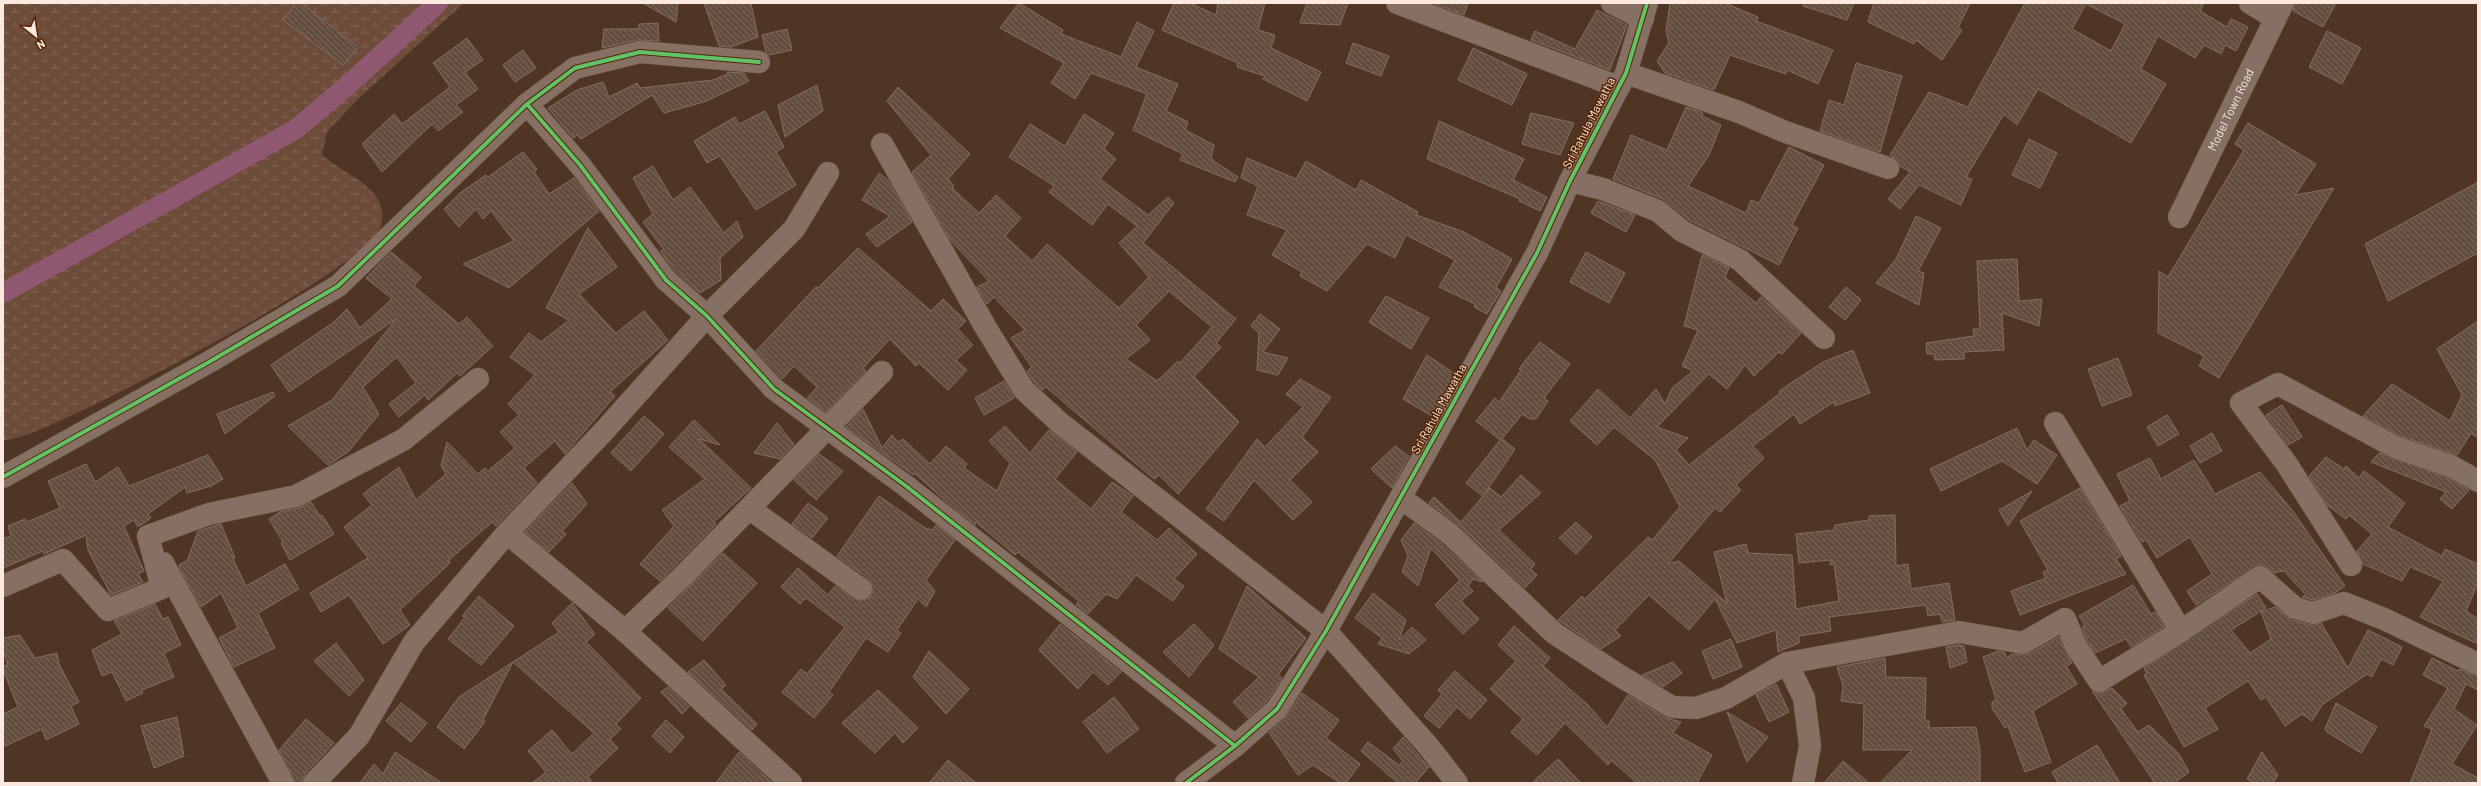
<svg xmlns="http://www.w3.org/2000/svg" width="2481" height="786" font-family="Barlow,sans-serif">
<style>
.wetland{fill:url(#wetland-marsh)}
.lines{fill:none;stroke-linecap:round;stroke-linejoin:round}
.canal{stroke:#905870;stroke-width:20}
.building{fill:url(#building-back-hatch);stroke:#856e60;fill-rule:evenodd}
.minor-casing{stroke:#624f44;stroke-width:23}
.minor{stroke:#857063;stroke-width:22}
.cycleway-casing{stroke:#562605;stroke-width:6}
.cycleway{stroke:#61c268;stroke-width:4}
.labels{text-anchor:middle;stroke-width:3;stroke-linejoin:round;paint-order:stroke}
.street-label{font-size:12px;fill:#fce9df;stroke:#562605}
</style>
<defs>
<pattern id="wetland-marsh" width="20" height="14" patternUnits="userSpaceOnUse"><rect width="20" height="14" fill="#6d4c3a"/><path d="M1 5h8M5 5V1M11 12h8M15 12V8" fill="none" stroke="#836656"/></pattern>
<pattern id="building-back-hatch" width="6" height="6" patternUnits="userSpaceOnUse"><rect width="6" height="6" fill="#644e40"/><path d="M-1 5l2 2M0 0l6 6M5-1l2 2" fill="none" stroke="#7b685b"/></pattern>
</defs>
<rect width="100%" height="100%" fill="#503524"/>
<path class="wetland" d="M3 3H464L360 97 327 132 322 155C343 175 391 187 381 226 370 268 78 418 26 435 19 437 11 439 3 441Z"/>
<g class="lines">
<path class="canal" d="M3 293 296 129 347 86 438 3"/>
</g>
<path class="building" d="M296 3H301L358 47 343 65 283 20Z
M643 3H678L676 22Z
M704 3H751L758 37 731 47 719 46Z
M1019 3 1063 30 1061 34 1121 57 1137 22 1154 31 1136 67 1178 84 1166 111 1188 122 1185 130 1214 145 1211 159 1238 177 1235 182 1180 160 1183 154 1133 130 1147 94 1091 73 1075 99 1051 83 1064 63 1000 28Z
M1174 3H1190L1216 15 1218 3H1265L1258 30 1275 35 1271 48 1321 72 1307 101 1263 79 1265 76 1237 67 1238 63 1162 30Z
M1307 3H1348L1340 25 1300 23Z
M1432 3H1468L1464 15Z
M1670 3H1725L1758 17 1756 21 1833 50 1818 84 1787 70 1786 74 1730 55 1714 90 1665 73 1657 61 1669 43 1666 31Z
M1804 3H1854L1847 20 1803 6Z
M1874 3H1970L1958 28 1962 30 1942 60 1916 40 1914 44 1868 22Z
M2025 3H2204L2200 11 2227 27 2231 19 2248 27 2236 51 2225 45 2221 54 2204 45 2195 58 2158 36 2141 69 2166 84 2131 143 2038 89 2017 125 2004 114 1966 177 1972 179 1961 205 1919 185 1900 209 1888 199 1910 172 1900 166 1897 160 1890 155 1929 92 1968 107ZM2086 4 2125 24 2111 51 2072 29Z
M2295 3H2336L2323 27 2293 11Z
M1597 10 1627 25 1610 70 1531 40 1535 31 1575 49Z
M658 23 659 41 637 40 602 48 604 29H639V24Z
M787 29 792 50 769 55 766 52 762 35Z
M2327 31 2361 48 2342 84 2309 67Z
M467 38 483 60 465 72 478 89 456 105 463 112 438 131 432 124 382 172 362 144 394 114 402 124 450 87 433 63Z
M1353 43 1389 56 1381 76 1346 63Z
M1473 48 1527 74 1512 105 1458 80Z
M523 50 536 68 515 82 503 65Z
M1856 63 1902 76 1880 152 1820 131 1829 100 1844 105Z
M727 72 744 73 749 81 704 102 664 113 652 95 581 139 577 135 573 138 548 108 577 90 603 82 609 97 637 83 640 88 713 80 728 74Z
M817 85 823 111 785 137 778 105Z
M898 87 970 154 948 179 954 186 952 188 979 213 996 195 1021 218 1005 236 1032 261 1047 244 1119 308 1149 277 1119 243 1137 226 1108 204 1092 225 1049 192 1054 186 1009 157 1030 124 1065 146 1084 114 1114 133 1104 149 1116 159 1100 179 1148 215 1168 197 1174 203 1143 243 1236 319 1216 343 1221 347 1194 377 1239 422 1178 494 1159 475 1155 479 1148 474 1046 387 1042 390 1034 382 1027 371 1032 367 1011 338 1025 330 994 297 987 304 977 287 989 281 951 241 912 172 931 155 887 101ZM1169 291 1212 327 1180 363 1178 361 1157 381 1126 359 1150 340 1136 325Z
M1686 107 1703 113 1702 116 1721 125 1709 155 1688 186 1746 213 1751 200 1759 203 1789 147 1824 165 1792 225 1798 228 1779 265 1689 220 1663 199 1613 179 1631 135 1667 150Z
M765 111 784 147 776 152 796 185 756 210 720 156 707 163 694 141 735 117 739 124Z
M1531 113 1574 123 1560 155 1522 144Z
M1439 121 1524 159 1513 180 1547 197 1540 211 1519 201 1520 199 1427 159Z
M2248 123 2316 164 2295 195 2334 188 2219 378 2199 366 2204 356 2158 333 2159 271 2168 277 2244 150 2235 144Z
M2029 139 2057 153 2040 188 2012 175Z
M523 152 537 169 534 172 549 194 574 178 599 211 509 288 463 264 514 241 491 211 483 219 476 209 459 227 444 209 460 193 486 175 488 177Z
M1247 158 1296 179 1306 161 1356 190 1361 180 1418 212 1416 215 1464 232 1512 259 1496 288 1501 291 1487 314 1474 307 1475 304 1439 287 1455 260 1406 235 1395 258 1367 244 1327 291 1300 276 1302 272 1272 255 1287 230 1247 215 1258 186 1241 178Z
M653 166 673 200 690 187 724 233 737 221 743 237 720 258 721 280 700 293 675 271 660 251 664 250 643 222 653 214 633 178Z
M879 173 888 180 912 222 877 247 866 234 890 216 862 200Z
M2478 182V253L2388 301 2365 244Z
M1598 201 1635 215 1626 232 1591 213Z
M1916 216 1941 228 1918 271 1924 273 1919 305 1876 283 1896 259Z
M588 228 617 267 579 294 616 333 644 311 668 340 610 392 615 396 565 454 555 441 524 468 537 483 496 526 492 522 449 560 450 563 400 610 410 625 383 644 349 595 321 612 310 593 368 558 344 527 372 505 363 494 399 467 416 500 446 474 441 466 447 442 478 474 485 468 488 471 515 448 500 432 519 415 508 404 535 375 510 357 529 333 541 342 569 320 546 308Z
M858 248 931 311 943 299 966 321 958 329 973 345 956 360 967 370 948 390 919 363 916 366 890 339 863 368 866 371 826 412 807 398 817 387 794 366 782 379 756 351 816 287 818 288Z
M391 252 421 277 414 286 459 324 467 317 493 346 460 376 457 373 428 400 425 395 399 417 389 404 416 383 397 357 363 387 379 414 348 452 328 465 288 426 332 400 396 319 289 392 271 365 334 322 347 309 360 328 392 299 366 278Z
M1586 252 1625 273 1609 303 1570 282Z
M1702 255 1729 268 1725 277 1756 303 1761 297 1801 333 1782 354 1779 352 1754 376 1745 365 1727 389 1709 374 1657 427 1688 438 1676 450 1689 465 1780 393 1779 391 1823 362 1853 350 1870 393 1835 406 1834 402 1800 424 1794 414 1753 446 1764 458 1736 485 1741 490 1720 512 1715 508 1668 564 1679 561 1727 603 1714 552 1746 544 1748 553 1792 555 1796 609 1839 601 1834 564 1830 565 1831 560 1799 563 1796 534 1834 530 1835 525 1869 520V516L1895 515 1896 566 1908 564 1911 589 1949 583 1955 620 1942 622 1940 614 1928 616 1926 605 1829 617 1831 631 1799 636V643L1778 652 1776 630 1737 643 1715 599 1689 630 1649 595 1615 630 1621 636 1601 649 1558 620 1582 596 1585 599 1648 537 1652 540 1680 507 1655 460 1614 427 1597 445 1570 421 1598 389 1630 418 1656 389 1665 404 1672 388 1693 371 1682 366 1698 330 1684 326Z
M2017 259 2019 301 2042 299 2039 326 2002 313 2004 350 1964 352V359L1935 360 1934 354H1927L1926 343 1974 336 1973 329H1980L1977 261Z
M1846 287 1861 300 1845 320 1829 307Z
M1386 296 1429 318 1411 349 1369 322Z
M1260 314 1280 329 1263 352 1288 358 1278 375 1257 370 1259 333 1251 326Z
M2478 321V438L2471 433 2457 455 2400 436 2363 416 2392 384 2450 421 2462 395 2437 349Z
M1540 342 1570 364 1544 398 1548 401 1536 419H1530L1522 414 1502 439 1515 449 1484 495 1490 488 1501 497 1521 475 1541 493 1499 530 1535 564 1531 569 1537 575 1525 588 1459 525 1429 503 1434 497 1461 522 1483 496 1466 483 1500 440 1476 421 1495 398 1499 402 1521 370 1519 369Z
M1427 355 1455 374 1432 416 1403 399Z
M2118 358 2132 395 2102 406 2088 369Z
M1300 379 1331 397 1302 437 1318 452 1290 480 1312 502 1293 520 1254 480 1224 521 1206 509 1257 439 1265 447 1303 407 1286 394Z
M1004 381 1014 398 984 415 975 398Z
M273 392 275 396 225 434 217 414Z
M2282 405 2302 437 2288 445 2266 415Z
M863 409 882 448 892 435 898 442 903 439 930 464 946 446 967 464 964 468 997 491 1010 463 989 441 1005 426 1030 453 1049 430 1077 452 1055 479 1091 509 1112 482 1133 496 1121 512 1157 540 1169 528 1197 554 1174 579 1184 586 1173 601 1136 575 1117 599 1106 594 1088 614 1076 604 1079 601 1018 552 1015 555 976 522 975 525 949 504 914 473 913 475 846 427Z
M2167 415 2179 434 2158 446 2147 427Z
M644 416 664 434 631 471 611 453Z
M694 420 720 445 699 439 751 488 714 522 716 524 660 581 640 564 674 526 662 510 705 479 669 447Z
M777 423 794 444 780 459 754 453Z
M2017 428 2027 450 2034 440 2057 455 2037 484 2002 461 1941 491 1930 469Z
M2212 433 2222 451 2200 463 2190 446Z
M1395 446 1409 456 1392 488 1371 469Z
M2379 453 2446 477 2469 490 2452 509 2440 499 2446 492 2371 462Z
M819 454 843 471 816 500 794 480Z
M208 455 223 479 211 486 187 493 185 487 148 514 151 518 138 527 134 520 124 526 144 571 138 574 143 582 111 595 88 550 86 535 44 554 43 551 3 568V539L11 536 8 526 25 519 27 522 60 508 48 481 86 464 95 482 118 467 129 486Z
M2326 457 2344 469 2346 466 2359 478 2364 471 2405 503 2388 527 2442 556 2445 549 2478 564V583L2466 611 2478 619V644L2420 617 2443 581 2410 567 2402 581 2363 564 2357 551 2372 534 2349 515 2346 519 2327 505 2309 476Z
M2150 458 2161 479 2194 460 2215 494 2260 472 2292 510 2345 586 2335 593 2313 600 2302 597 2306 595 2284 571 2274 573 2264 565H2258L2196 605 2187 591 2212 574 2190 537 2157 558 2146 540 2142 542 2120 506 2130 501 2117 474Z
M572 483 587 504 562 531 566 534 549 552 525 532Z
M2080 488 2121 556 2116 559 2126 574 2020 615 2011 591 2046 578 2043 572 2048 570 2020 521Z
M2032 491 2008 526 1999 510Z
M879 496 925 528 932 530 936 525 955 540 926 580 935 591 926 607 918 599 897 630 901 633 888 652 866 638 829 692 833 695 814 718 782 692 801 669 807 674 845 627 806 598 800 604 781 587 798 568 828 595 835 586 859 601 871 597 873 590 869 579 837 556Z
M311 502 320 516 322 515 334 534 290 560 281 543 283 542 269 519 280 512 299 508Z
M808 503 828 518 812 538 792 524Z
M1576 522 1592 537 1576 554 1559 538Z
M1414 523 1442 544 1483 582 1473 579 1468 586 1473 591 1461 601 1479 619 1463 634 1435 605 1460 580 1431 548 1418 586 1402 572 1408 556 1401 540Z
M221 524 235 558 233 559 246 586 285 564 299 589 258 613 275 648 234 667 219 638 238 628 221 593 201 607 179 567 180 564 187 561 198 531Z
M723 553 757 583 703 641 668 608Z
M2133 585 2151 614 2155 612 2164 627 2131 647 2126 639 2095 653 2087 640 2082 627 2085 625 2079 616Z
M1247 586 1306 638 1278 675 1282 678 1267 701 1248 718 1233 702 1259 677 1219 649Z
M1373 593 1406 620 1399 640 1412 627 1426 640 1409 654 1378 644 1382 638 1355 618Z
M2257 594 2266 608 2231 630 2250 653 2271 639 2261 612 2275 607 2292 620 2310 625 2321 623 2348 668 2368 630 2402 647 2393 665 2381 659 2372 677 2367 674 2322 705 2312 721 2302 714 2285 726 2266 697 2261 700 2248 681 2205 708 2218 729 2184 747 2144 675 2147 674 2144 668Z
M479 596 514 626 481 665 448 639 465 617 462 616Z
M572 603 595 634 586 642 641 698 616 724 621 729 610 739 618 748 588 777 593 783H532L546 772 528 751 552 730 572 754 594 733 513 662 559 632 552 623Z
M155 604 163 619 168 617 181 645 164 653 174 677 142 690 143 693 126 701 112 672 102 676 92 650 122 634 114 621Z
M1060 624 1121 672 1108 685 1093 672 1078 689 1039 650Z
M1194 624 1214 645 1189 677 1163 652Z
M1514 626 1550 658 1543 666 1587 704 1607 727 1628 695 1666 718 1681 722 1673 733 1712 755 1697 783H1637L1611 760 1608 765 1565 723 1537 755 1511 732 1523 719 1490 689 1516 661 1498 645Z
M20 635 35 658 57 653 59 664 79 702 71 706 79 724 46 740 42 729 3 747V714L18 707 3 670V666L8 665 3 651V638Z
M2059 637 2072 663 2066 666 2077 684 2033 711 2051 762 2025 772 2008 726 2005 728 1992 708V702L1996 700 1983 657 1998 651 2005 653 2006 658 2013 654H2029Z
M1731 639 1742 667 1713 679 1702 651Z
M336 643 364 680 349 696 314 661Z
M1959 645 1964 646 1967 662 1950 668 1946 647Z
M929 651 969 689 946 714 913 677Z
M1885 658 1886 677 1926 678 1925 721H1929V728L1976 727 1980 751V783H1880L1912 750H1863L1864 704 1841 701 1843 686 1837 667Z
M2432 658 2458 671 2459 669 2478 676V690L2466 684 2454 709 2477 725 2452 764 2478 778V783H2410L2432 729 2424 726 2448 688 2423 675Z
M704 660 726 685 721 689 757 724 752 730 688 672Z
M513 662 483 720 485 722 464 749 437 727 459 697Z
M1673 662 1682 673 1663 687 1642 675Z
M1455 671 1487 700 1470 719 1457 707 1439 728 1424 716 1442 694 1438 690Z
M1776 684 1789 712 1769 722 1756 695Z
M668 687 689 707 682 714 661 692Z
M2112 688 2127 703 2121 709 2138 732 2149 725 2179 754 2189 772 2174 783H2155L2092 691 2100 693Z
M878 690 918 728 903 743 895 733 875 753 842 723Z
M1302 693 1339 720 1326 738 1360 764 1346 783H1340L1313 765 1298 775 1269 733 1287 716Z
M1114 697 1139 729 1107 753 1083 722Z
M401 703 427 723 411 742 386 721Z
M2336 703 2377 727 2361 753 2327 732 2325 729Z
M1727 712 1768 737 1747 762Z
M177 717 184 756 154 768 141 726Z
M306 719 334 743 305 774 302 783H295L279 750Z
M666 720 684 737 670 753 652 736Z
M1403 737 1429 767 1415 783H1398L1361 751 1368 742 1399 765 1403 761 1393 749Z
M2097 745 2120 783H2058L2052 772Z
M395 752 442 783H360L374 764 383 774Z
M739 752 772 783H716Z
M2262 752 2278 775 2273 783H2255L2247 779Z
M1558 759 1581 783H1532Z
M948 760 976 783H929Z
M1843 761 1869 783H1824Z"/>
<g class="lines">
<defs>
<g id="minor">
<path d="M1397 3 1619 87"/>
<path d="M1612 3 1643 19"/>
<path d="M2250 3 2275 18"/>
<path d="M1626 73 1739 112 1783 131 1888 168"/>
<path d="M527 104 580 165 666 280 707 316 774 389 906 486 1235 746"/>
<path d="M882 144 986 328 1024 390 1060 423 1326 631 1429 747 1457 783"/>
<path d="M1570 181 1603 189 1658 211 1682 231 1740 260 1824 338"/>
<path id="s1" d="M2179 217 2283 3"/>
<path d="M2055 423 2181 631"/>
<path d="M3 477 209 362 338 286 527 104 575 68 640 52 759 62"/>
<path d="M1401 498 1450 534 1554 633 1617 674 1672 707 1696 708 1726 698 1787 663 1804 698 1810 746 1803 783"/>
<path d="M750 509 861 589"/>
<path d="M507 533 625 631 791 783"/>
<path d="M163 563 283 783"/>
<path d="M2351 565 2286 463 2241 403 2278 384 2395 447 2451 466 2478 481"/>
<path d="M3 586 63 560 108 610 162 588 148 536 209 514 296 496 403 440 478 379"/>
<path d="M625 631 682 577 882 372"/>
<path d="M1787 663 1959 632 2023 643 2065 619 2076 646 2099 681 2181 631 2260 577 2295 608 2313 613 2344 603 2384 619 2478 664"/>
<path d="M314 783 359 736 414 642 507 533 604 431 707 316 794 229 828 173"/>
<path d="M1186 783 1235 746 1277 709 1326 631 1537 253 1570 181 1626 73 1647 3"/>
</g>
</defs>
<use href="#minor" class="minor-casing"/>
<use href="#minor" class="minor"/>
<defs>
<path id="cycleway" d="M527 104 580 165 666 280 707 316 774 389 906 486 1235 746
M3 477 209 362 338 286 527 104 575 68 640 52 759 62
M1186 783 1235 746 1277 709 1326 631 1537 253 1570 181 1626 73 1647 3"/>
</defs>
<use href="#cycleway" class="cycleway-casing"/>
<use href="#cycleway" class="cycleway"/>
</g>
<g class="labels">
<g class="street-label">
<text dy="4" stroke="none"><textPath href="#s1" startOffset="119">Model Town Road</textPath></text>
<text transform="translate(1589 123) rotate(-63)" y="4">Sri Rahula Mawatha</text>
<text transform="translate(1439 409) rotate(-61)" y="4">Sri Rahula Mawatha</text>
</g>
</g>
<rect width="2481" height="786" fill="none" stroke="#fce9df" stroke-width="8"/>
<g transform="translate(36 36) rotate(150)" stroke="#562605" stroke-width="3" paint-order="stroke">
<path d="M0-3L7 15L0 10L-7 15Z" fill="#fce9df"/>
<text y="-6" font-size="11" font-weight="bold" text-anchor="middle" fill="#fce9df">N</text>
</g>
</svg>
